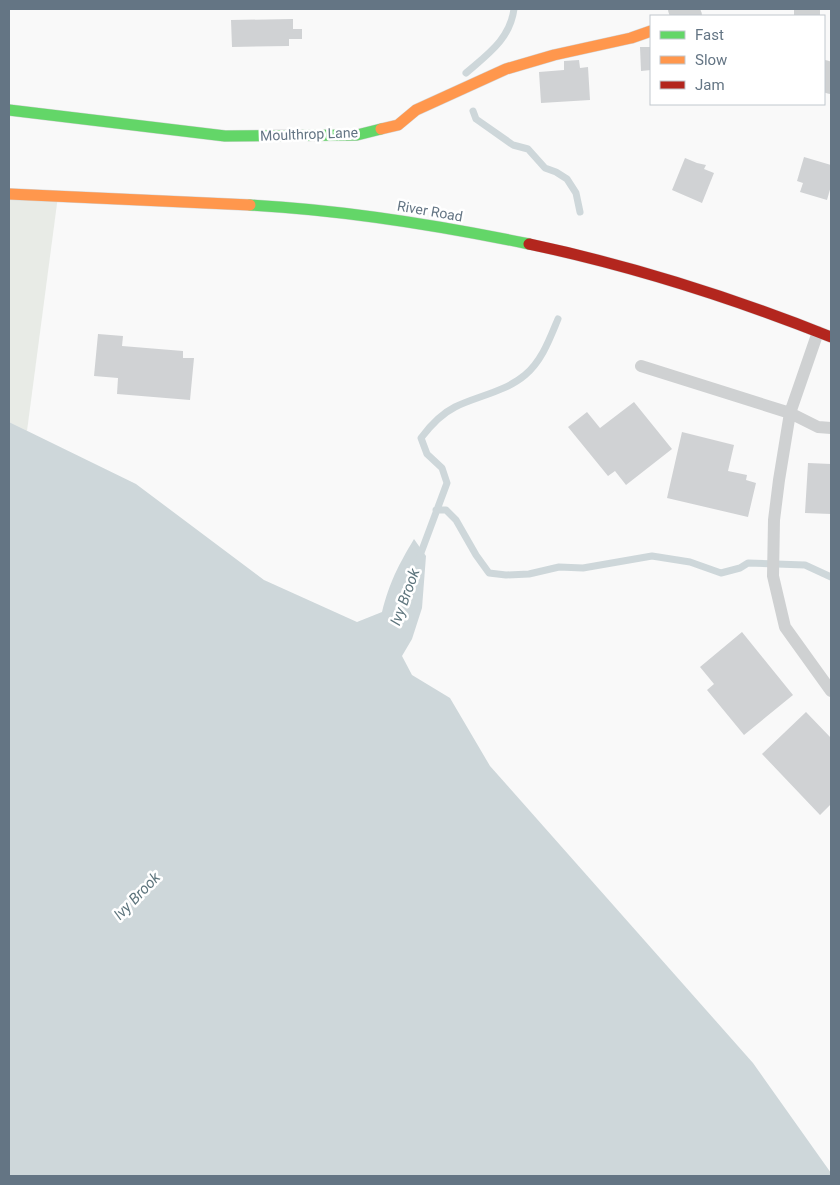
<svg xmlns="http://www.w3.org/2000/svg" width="840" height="1185" font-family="Roboto,sans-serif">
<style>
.green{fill:#e8ebe6}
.water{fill:#ced7da}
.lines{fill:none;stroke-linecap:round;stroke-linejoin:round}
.stream{stroke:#ced7da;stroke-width:7}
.building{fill:#d0d2d4}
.fast-casing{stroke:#d5d6d7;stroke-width:12}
.slow-casing{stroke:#d5d6d7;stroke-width:12}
.jam-casing{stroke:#d5d6d7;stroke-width:12}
.lane{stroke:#cfd1d2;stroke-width:12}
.street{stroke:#cfd1d2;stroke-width:26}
.fast{stroke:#63d668;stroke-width:11}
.slow{stroke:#ff974d;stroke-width:11}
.jam{stroke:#b3261e;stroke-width:11}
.labels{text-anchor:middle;stroke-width:5;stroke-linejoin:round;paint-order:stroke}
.street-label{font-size:14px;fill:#647584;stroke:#fff}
.water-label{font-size:15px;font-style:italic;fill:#5e757d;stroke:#fff}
</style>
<rect width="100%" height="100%" fill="#f9f9f9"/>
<path class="green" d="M9 193 58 196 27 431 9 422Z"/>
<path class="water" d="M9 422 136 484 264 580 357 622 382 612C390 581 398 566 414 539L426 556 422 608 412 639 402 656 412 675 450 698 490 766 753 1063 831 1173V1176H9Z"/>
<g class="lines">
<path class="stream" d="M466 73C488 54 510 39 514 9
M473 111 476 119 513 145 528 149 545 168 556 172 567 179 576 193 580 212
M436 510H446L456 520 476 555 489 573 506 575 529 574 559 567 583 568 652 556 690 562 721 573 740 568 748 563 805 565 831 577
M419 558 447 483 442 468 427 454 421 438C430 426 441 414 455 407 477 396 505 392 525 375 542 361 550 338 558 319"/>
</g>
<path class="building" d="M293 19V29H302V39H289V46L232 47 231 20Z
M640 47H651V70L641 71Z
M579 60 580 68 588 67 590 100 541 103 539 72 564 70V61Z
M804 157 831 165V186L827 200 800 192 803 183 797 181Z
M685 158 697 163 706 165 704 169 714 173 702 203 672 190Z
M98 334 123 336 122 346 183 351V358H194L190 400 117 394 118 378 94 376Z
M634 402 672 449 626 485 615 471 608 476 568 427 587 412 600 428Z
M682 432 734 445 728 471 747 475 746 480 756 483 748 517 667 498Z
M808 463 831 464V514L805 513Z
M742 632 793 695 744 735 707 690 714 684 700 667Z
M806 712 831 738V804L820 815 762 754Z"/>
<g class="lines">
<defs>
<path id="fast" d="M9 110 225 136 357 135 381 129
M250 205C344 210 437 225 529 244"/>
<path id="slow" d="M381 129 398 125 416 110 506 69 554 55 631 38 651 31
M9 194 250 205"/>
<path id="jam" d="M529 244C633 266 733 298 831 337"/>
</defs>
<use href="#fast" class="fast-casing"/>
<use href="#slow" class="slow-casing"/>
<use href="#jam" class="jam-casing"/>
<path class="lane" d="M818 332 790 413 779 480 774 520 773 576 785 627 831 691
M641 366 790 413 818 427 831 428"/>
<path class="street" d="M681 9 689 16
M807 16V9
M824 73 831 81"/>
<use href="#fast" class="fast"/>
<use href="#slow" class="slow"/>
<use href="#jam" class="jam"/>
</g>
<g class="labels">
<g class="street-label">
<text transform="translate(309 134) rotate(-2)" y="5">Moulthrop Lane</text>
<text transform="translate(430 211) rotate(10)" y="5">River Road</text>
</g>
<g class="water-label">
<text transform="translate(405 597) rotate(-70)" y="5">Ivy Brook</text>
<text transform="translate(137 896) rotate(-46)" y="5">Ivy Brook</text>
</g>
</g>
<rect width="840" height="1185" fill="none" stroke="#647584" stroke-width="20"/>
<rect x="650" y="15" width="175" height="90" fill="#ffffff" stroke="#c1c8ce"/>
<rect x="660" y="31" width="25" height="8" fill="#63d668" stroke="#c1c8ce"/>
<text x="695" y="40" font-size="15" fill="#647584">Fast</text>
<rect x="660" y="56" width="25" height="8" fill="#ff974d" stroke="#c1c8ce"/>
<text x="695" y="65" font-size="15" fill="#647584">Slow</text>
<rect x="660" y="81" width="25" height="8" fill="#b3261e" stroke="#c1c8ce"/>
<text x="695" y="90" font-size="15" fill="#647584">Jam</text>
</svg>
